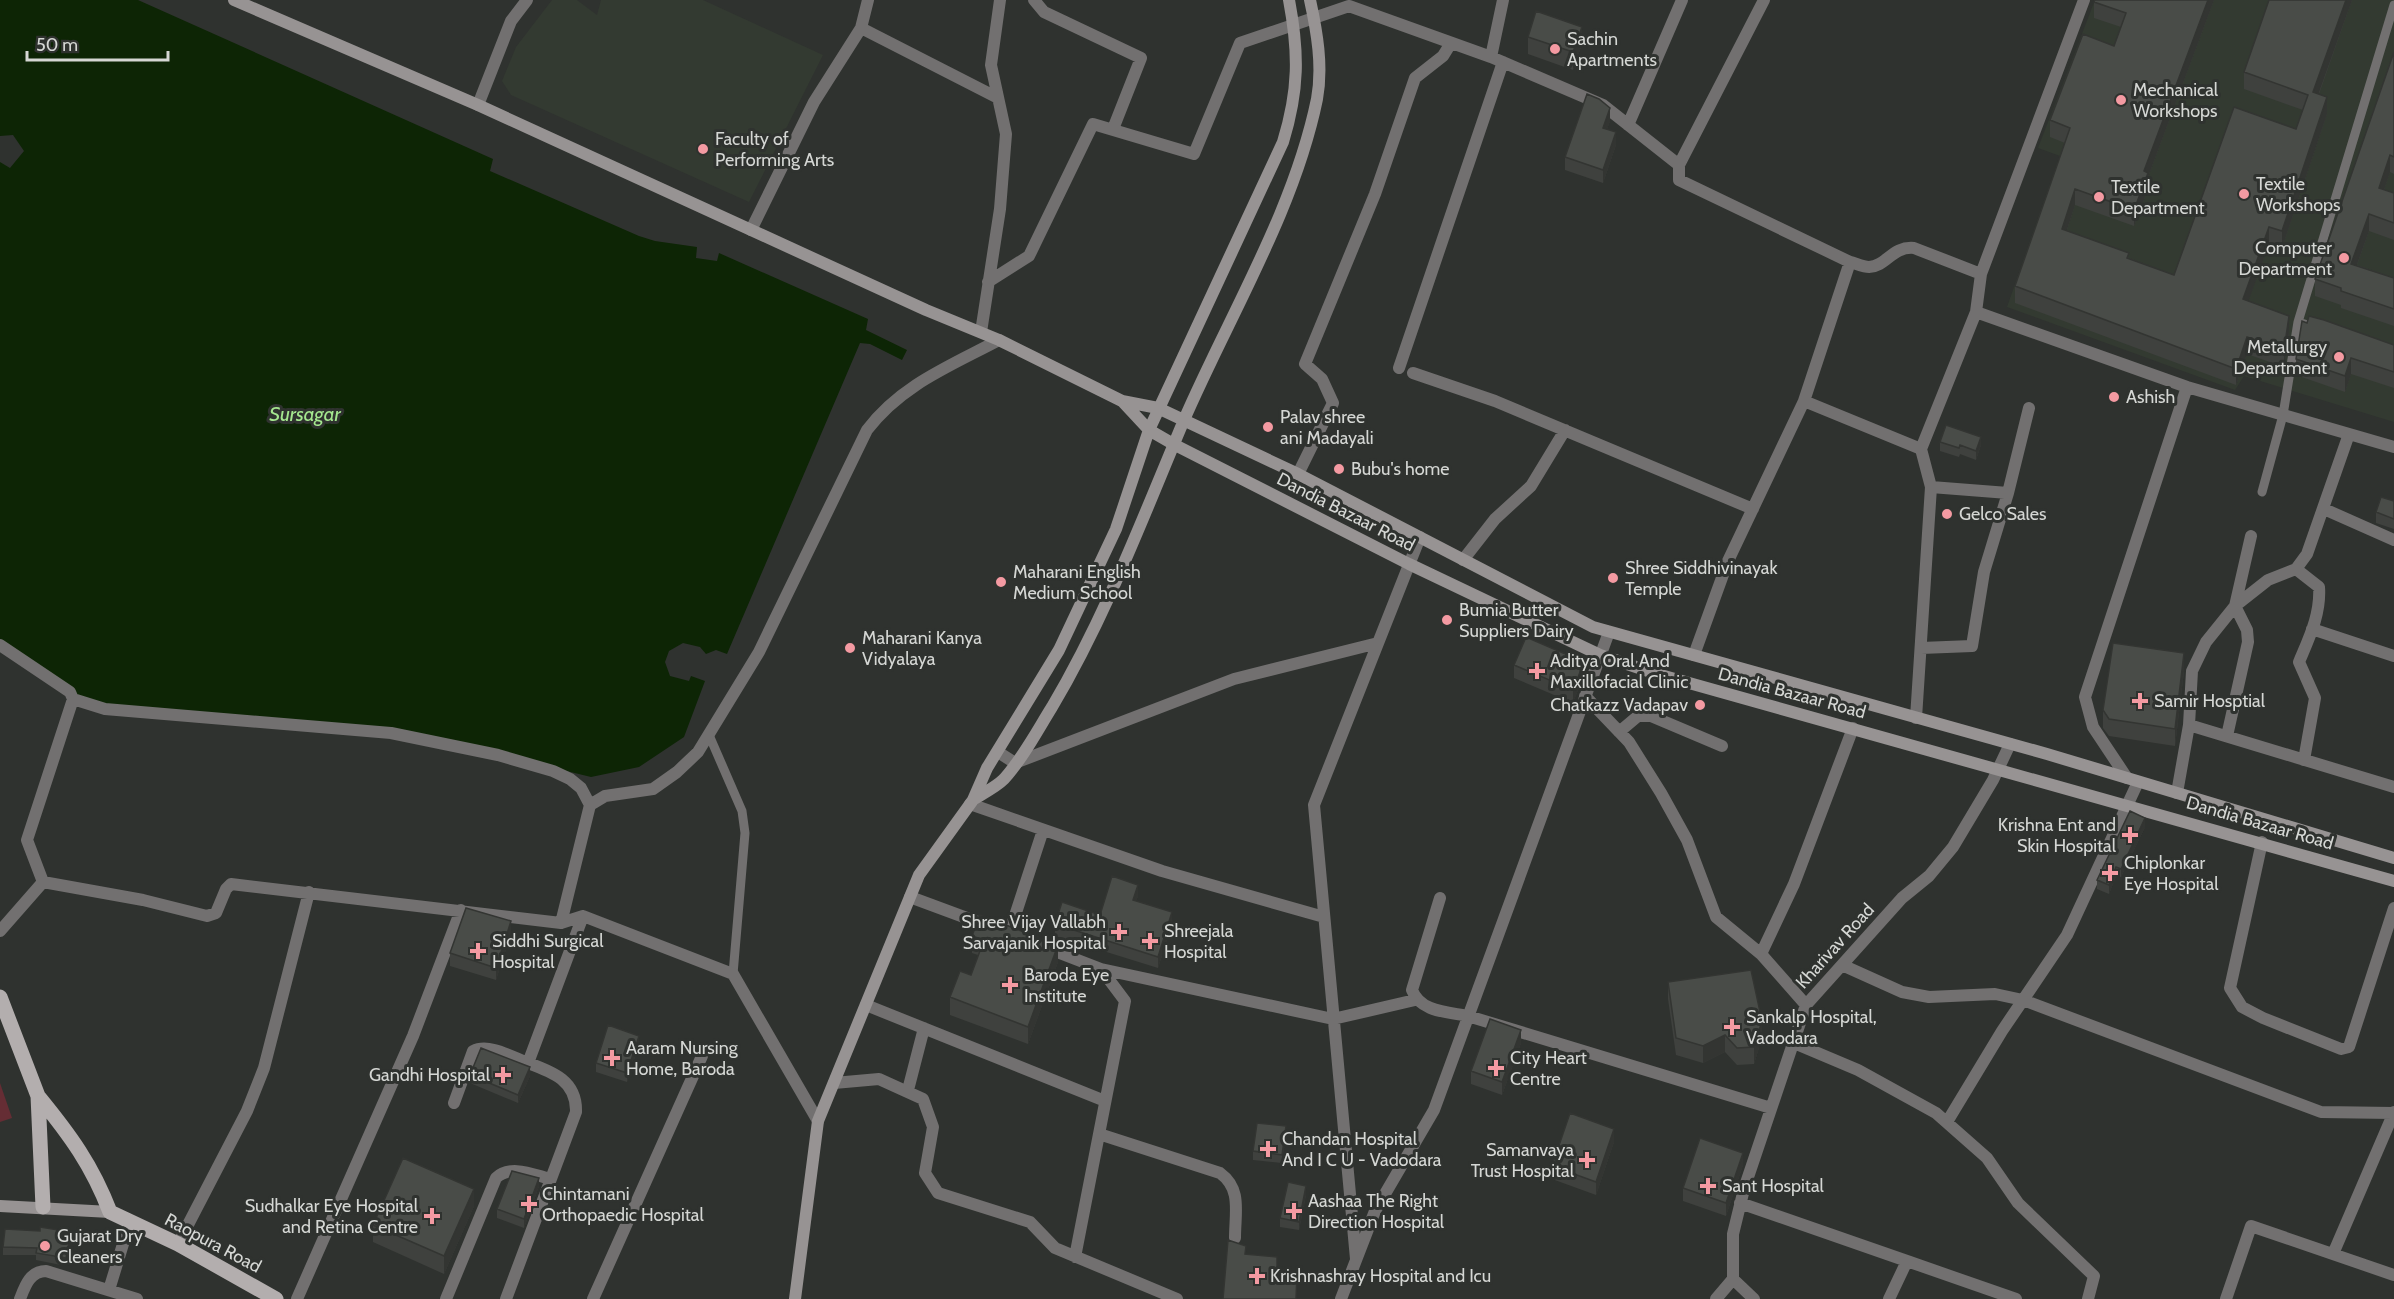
<svg xmlns="http://www.w3.org/2000/svg" width="2394" height="1299" font-family="Cabin,sans-serif">
<style>
.built{fill:#333a31}
.green{fill:#652d34}
.water{fill:#0d2505}
.lines{fill:none;stroke-linecap:round;stroke-linejoin:round}
.lane{stroke:#727070;stroke-width:9}
.street{stroke:#727070;stroke-width:12}
.secondary{stroke:#979393;stroke-width:12}
.primary{stroke:#b3aeae;stroke-width:15}
.wall{fill:#3f413e}
.shaded-wall{fill:#333532}
.building{fill:#494c48;stroke:#333532;stroke-width:1.5}
.poi-dot{fill:#f49aa2;stroke:#2f322f;stroke-width:2}
.labels{text-anchor:middle;stroke-width:6;stroke-linejoin:round;paint-order:stroke}
.poi-label{font-size:18px;fill:#d5d7d4;stroke:#2f322f;text-anchor:start}
.street-label{font-size:18px;fill:#d5d7d4;stroke:#2f322f}
.water-label{font-size:20px;font-style:italic;fill:#a5e78f;stroke:#2f322f}
</style>
<rect width="100%" height="100%" fill="#2f322f"/>
<path class="built" d="M552 0H577L597 15 601 0H703L823 55 749 202 511 95 502 81 516 47Z
M2095 0H2394V422L2244 376 2235 390 2007 307 2060 156 2038 148Z"/>
<path class="green" d="M0 1083 12 1118 0 1122Z"/>
<path class="water" d="M0 0H138L493 159 490 171 639 236 655 241 697 247 696 258 717 261 719 253 868 319 866 330 907 350 902 360 870 344 860 343 727 654 716 650 706 654 700 647 683 643 669 651 665 662 670 676 689 681 691 676 705 681 684 737 639 767 591 777 392 728 120 709 75 696 0 641V162L10 168 24 151 13 135 0 136Z"/>
<g class="lines">
<path class="lane" d="M2314 327 2298 322 2394 5
M2262 492 2283 415 2298 322
M709 735 742 811 745 833 733 974"/>
<path class="street" d="M1034 0 1044 12 1141 58 1113 129
M1764 0 1679 165V180L1850 262
M861 28 998 98
M1491 57 1503 0
M478 105 511 21 527 0
M1628 125 1682 0
M751 230 814 102 861 28 868 0
M1981 274 2084 0
M988 282 1029 256 1093 124 1194 154 1240 43 1349 6 1491 57 1603 105 1679 165
M981 332 1000 209 1006 134 991 65 1000 0
M1399 368 1503 62
M1413 373 1495 401 1753 509
M1804 401 1850 262C1855 263 1863 267 1869 267 1887 266 1892 246 1914 248L1981 274 1976 312
M1298 474 1333 403 1322 379 1305 364 1375 194 1415 78 1443 56 1451 43
M1931 487 2008 493 2029 408
M2324 509 2394 540
M1463 560 1495 519 1531 486 1565 430
M2296 569 2307 554 2349 434
M2312 629 2394 656
M0 645 70 692 73 699 105 709 391 733 498 755 553 771 570 779 581 788 590 805
M1921 648 1972 646 1984 572 2008 493
M1694 655 1728 561 1804 401 1921 449
M1585 696 1629 742 1661 793 1687 840 1716 917 1761 954 1806 1005
M1916 718 1931 487 1921 449 1976 312 2187 387 2394 447
M2189 725 2394 787
M1619 732 1638 716H1651L1722 746
M2227 736 2248 642 2247 630 2235 606 2268 580 2296 569 2319 587C2321 614 2309 638 2299 662L2315 698 2304 760
M998 752 1015 763 1234 679 1378 643
M2127 778 2093 727 2085 697 2187 387
M2177 793 2189 725 2192 671 2206 642 2235 606 2251 536
M970 804 1162 871 1324 917
M2262 842 2230 988 2242 1007 2263 1018 2341 1049 2349 1047 2394 908
M43 882 27 840 73 699
M910 897 991 927
M1440 898 1412 990C1420 1012 1448 1012 1468 1016L1771 1108
M561 923 590 805 605 796 653 789 677 772 698 752 759 652 867 430C901 385 950 366 999 340
M0 931 43 882 143 900 207 916 216 913 226 889 231 884 561 923 583 916 733 974 818 1121
M1009 934 1043 830
M1044 947 1101 969 1125 1001 1075 1257
M1761 954 1794 884 1853 728
M1842 965 1902 992 1929 997 1995 994 2023 1000 2321 1112 2393 1113
M1101 969 1333 1019 1415 1000
M866 1005 1105 1101
M1794 1043 1858 1070 1936 1113 1987 1158 2018 1203 2094 1276 2088 1299
M834 1083 879 1079 923 1099 933 1127 925 1173 938 1193 1030 1222 1055 1248 1177 1299
M908 1090 924 1028
M454 1103 473 1051C489 1043 512 1057 528 1063
M1947 1122 2002 1031 2067 935 2138 782
M1099 1134 1220 1173C1242 1189 1235 1212 1235 1238
M1740 1203 1907 1261
M178 1244 247 1111 264 1068 309 892
M2333 1254 2394 1112
M1356 1259 1314 805 1420 537
M109 1290 130 1221
M20 1299C25 1286 30 1271 46 1271L137 1299
M297 1299 413 1036 461 910
M446 1299 496 1178C510 1164 534 1175 551 1179
M506 1299 576 1112C577 1081 553 1072 528 1063L583 916
M593 1299 702 1056
M1341 1299 1375 1211 1434 1110 1609 632
M1716 1299 1733 1279
M1754 1299 1733 1279V1234L1744 1189 1806 1005 1902 898 1929 876 1953 847 1993 780 2010 744
M1889 1299 1907 1261 2016 1299
M2226 1299 2251 1226 2394 1275"/>
<path class="secondary" d="M234 0 478 105 926 310 999 340 1122 401 1158 408 1298 474 1593 627 2047 754 2394 858
M1122 401 1149 430 1175 445 1409 564 1600 655 1657 674 2394 881
M974 799C984 793 996 787 1004 779 1023 758 1037 731 1052 707 1106 616 1143 517 1184 420 1229 316 1294 211 1317 99 1323 66 1317 32 1310 0
M0 1206 110 1212
M795 1299 818 1121 919 875 973 800 987 768 1059 650 1116 529 1149 430 1283 142C1299 90 1299 53 1289 0"/>
<path class="primary" d="M0 997 38 1096 43 1207
M38 1096C70 1135 92 1165 110 1212L178 1244 276 1299"/>
</g>
<path class="wall" d="M2214 0 2148 177V189L2134 226 2075 205 2067 230 2129 258 2174 275 2296 129 2303 110 2244 89V72L2269 0H2352L2319 94 2327 114 2282 248 2269 244 2248 301 2289 332 2284 367 2247 354 2236 385 2015 303V286L2065 143 2050 137V120L2114 46 2121 27 2094 18V2Z
M1528 37 1582 44 1573 70 1528 54Z
M2394 52V174L2390 172 2384 190 2394 193V240L2369 231 2357 265 2394 278V326L2341 308V305L2315 296V279Z
M1610 121 1607 129 1616 145 1603 183 1565 170V157Z
M2394 345V388L2351 374 2345 392 2296 375V359Z
M1940 442 1981 445 1976 460 1960 454 1959 457 1940 451Z
M2394 501V529L2376 523V512Z
M1514 665 1584 674 1573 703 1514 678Z
M2184 671 2175 746 2109 736 2103 728V710Z
M2145 827 2121 877 2116 876 2109 894 2097 889V880Z
M1138 896 1136 901 1172 924 1158 968 1055 936V924L1100 915Z
M511 934 496 980 450 966V953Z
M972 936 1058 962 1028 1044 950 1015V997L971 975 978 955 972 953Z
M1668 982 1762 1038 1754 1064 1737 1065 1725 1052 1703 1063 1676 1055 1668 999Z
M1521 1043 1502 1095 1471 1084V1071Z
M639 1044 627 1082 596 1072V1063Z
M470 1075 530 1076 518 1103 470 1083Z
M1286 1135 1282 1163 1253 1160V1151Z
M1614 1142 1596 1195 1552 1179V1166Z
M1743 1165 1726 1216 1683 1201V1188Z
M539 1186 524 1228 497 1218V1209Z
M1306 1195 1299 1230 1280 1227V1218Z
M474 1206 444 1274 373 1242V1225Z
M71 1240 66 1266 36 1260V1255H3V1247Z"/>
<path class="shaded-wall" d="M2208 0H2214L2148 177V189L2134 226V210L2144 171Z
M2346 0H2352L2313 109V92Z
M1582 27V44L1573 70V52Z
M2327 97V114L2282 248V231Z
M1610 108V121L1603 141V128Z
M1616 132V145L1603 183V170Z
M2390 155V172L2379 205V188Z
M2075 189V205L2062 245V229Z
M2369 214V231L2351 281V264Z
M2269 227V244L2243 316V299Z
M2289 316V332L2284 367V350Z
M2247 337V354L2236 385V369Z
M2351 358V374L2345 392V376Z
M1981 437V445L1976 460V451Z
M2184 653V671L2175 746V729Z
M1584 662V674L1573 703V690Z
M2145 818V827L2121 877V869Z
M2116 867V876L2109 894V885Z
M1138 885V896L1133 912V900Z
M1172 912V924L1158 968V957Z
M511 921V934L496 980V968Z
M1058 945V962L1028 1044V1027Z
M1762 1021V1038L1754 1064V1047Z
M1521 1030V1043L1502 1095V1082Z
M1725 1035V1052L1703 1063V1046Z
M639 1036V1044L627 1082V1073Z
M530 1067V1076L518 1103V1095Z
M1286 1126V1135L1282 1163V1155Z
M1614 1129V1142L1596 1195V1182Z
M1743 1153V1165L1726 1216V1203Z
M539 1178V1186L524 1228V1219Z
M1306 1186V1195L1299 1230V1222Z
M474 1189V1206L444 1274V1256Z
M71 1232V1240L66 1266V1258Z"/>
<path class="building" d="M2095 0H2208L2144 171 2148 173 2134 210 2075 189 2062 229 2129 253 2127 258 2174 275 2234 107 2296 129 2308 95 2244 72 2269 0H2346L2313 92 2327 97 2282 231 2269 227 2243 299 2289 316 2284 350 2247 337 2236 369 2015 286 2070 128 2050 120 2083 34 2114 46 2126 13 2094 2Z
M1536 11 1582 27 1573 52 1528 37Z
M2394 52V157L2390 155 2379 188 2394 193V223L2369 214 2351 264 2394 278V309L2341 291V288L2315 279Z
M1587 94 1599 99 1610 108 1603 128 1616 132 1603 170 1565 157Z
M2309 316 2324 320 2394 345V372L2351 358 2345 376 2296 359 2302 321 2307 323Z
M1946 425 1981 437 1976 451 1960 445 1959 448 1940 442Z
M2381 497 2394 501V519L2376 512Z
M1526 637 1584 662 1573 690 1514 665Z
M2113 643 2184 653 2175 729 2109 719 2103 710Z
M2130 811 2145 818 2121 869 2116 867 2109 885 2097 880Z
M1112 876 1138 885 1133 900 1172 912 1158 957 1055 924 1062 902 1100 915Z
M466 908 511 921 496 968 450 953Z
M980 915 1058 945 1028 1027 950 997 960 971 971 975 984 940 972 936Z
M1751 970 1762 1021 1754 1047 1737 1048 1725 1035 1703 1046 1676 1038 1668 982Z
M1490 1019 1521 1030 1502 1082 1471 1071Z
M608 1025 639 1036 627 1073 596 1063Z
M481 1048 530 1067 518 1095 470 1075Z
M1570 1113 1614 1129 1596 1182 1552 1166Z
M1257 1123 1286 1126 1282 1155 1253 1151Z
M1700 1138 1743 1153 1726 1203 1683 1188Z
M403 1158 474 1189 444 1256 373 1225Z
M512 1171 539 1178 524 1219 497 1209Z
M1288 1182 1306 1186 1299 1222 1280 1218Z
M40 1227 71 1232 66 1258 36 1253 37 1248 3 1247 5 1229 40 1231Z
M1228 1240 1246 1246 1245 1254 1277 1257V1269L1284 1270V1274H1297L1296 1299H1223Z"/>
<g class="poi-dot">
<circle cx="1555" cy="49" r="6"/>
<circle cx="2121" cy="100" r="6"/>
<circle cx="703" cy="149" r="6"/>
<circle cx="2244" cy="194" r="6"/>
<circle cx="2099" cy="197" r="6"/>
<circle cx="2344" cy="258" r="6"/>
<circle cx="2339" cy="357" r="6"/>
<circle cx="2114" cy="397" r="6"/>
<circle cx="1268" cy="427" r="6"/>
<circle cx="1339" cy="469" r="6"/>
<circle cx="1947" cy="514" r="6"/>
<circle cx="1613" cy="578" r="6"/>
<circle cx="1001" cy="582" r="6"/>
<circle cx="1447" cy="620" r="6"/>
<circle cx="850" cy="648" r="6"/>
<path d="M1534 662h6v6h6v6h-6v6h-6v-6h-6v-6h6z"/>
<path d="M2137 692h6v6h6v6h-6v6h-6v-6h-6v-6h6z"/>
<circle cx="1700" cy="705" r="6"/>
<path d="M2127 826h6v6h6v6h-6v6h-6v-6h-6v-6h6z"/>
<path d="M2107 864h6v6h6v6h-6v6h-6v-6h-6v-6h6z"/>
<path d="M1116 923h6v6h6v6h-6v6h-6v-6h-6v-6h6z"/>
<path d="M1147 932h6v6h6v6h-6v6h-6v-6h-6v-6h6z"/>
<path d="M475 942h6v6h6v6h-6v6h-6v-6h-6v-6h6z"/>
<path d="M1007 976h6v6h6v6h-6v6h-6v-6h-6v-6h6z"/>
<path d="M1729 1018h6v6h6v6h-6v6h-6v-6h-6v-6h6z"/>
<path d="M609 1049h6v6h6v6h-6v6h-6v-6h-6v-6h6z"/>
<path d="M1493 1059h6v6h6v6h-6v6h-6v-6h-6v-6h6z"/>
<path d="M500 1066h6v6h6v6h-6v6h-6v-6h-6v-6h6z"/>
<path d="M1265 1140h6v6h6v6h-6v6h-6v-6h-6v-6h6z"/>
<path d="M1584 1151h6v6h6v6h-6v6h-6v-6h-6v-6h6z"/>
<path d="M1705 1177h6v6h6v6h-6v6h-6v-6h-6v-6h6z"/>
<path d="M526 1195h6v6h6v6h-6v6h-6v-6h-6v-6h6z"/>
<path d="M1291 1202h6v6h6v6h-6v6h-6v-6h-6v-6h6z"/>
<path d="M429 1207h6v6h6v6h-6v6h-6v-6h-6v-6h6z"/>
<circle cx="45" cy="1246" r="6"/>
<path d="M1254 1267h6v6h6v6h-6v6h-6v-6h-6v-6h6z"/>
</g>
<g class="labels">
<g class="poi-label">
<text x="1567" y="45">Sachin<tspan x="1567" dy="21">Apartments</tspan></text>
<text x="2133" y="96">Mechanical<tspan x="2133" dy="21">Workshops</tspan></text>
<text x="715" y="145">Faculty of<tspan x="715" dy="21">Performing Arts</tspan></text>
<text x="2256" y="190">Textile<tspan x="2256" dy="21">Workshops</tspan></text>
<text x="2111" y="193">Textile<tspan x="2111" dy="21">Department</tspan></text>
<text x="2332" y="254" text-anchor="end">Computer<tspan x="2332" dy="21">Department</tspan></text>
<text x="2327" y="353" text-anchor="end">Metallurgy<tspan x="2327" dy="21">Department</tspan></text>
<text x="2126" y="403">Ashish</text>
<text x="1280" y="423">Palav shree<tspan x="1280" dy="21">ani Madayali</tspan></text>
<text x="1351" y="475">Bubu's home</text>
<text x="1959" y="520">Gelco Sales</text>
<text x="1625" y="574">Shree Siddhivinayak<tspan x="1625" dy="21">Temple</tspan></text>
<text x="1013" y="578">Maharani English<tspan x="1013" dy="21">Medium School</tspan></text>
<text x="1459" y="616">Bumia Butter<tspan x="1459" dy="21">Suppliers Dairy</tspan></text>
<text x="862" y="644">Maharani Kanya<tspan x="862" dy="21">Vidyalaya</tspan></text>
<text x="1550" y="667">Aditya Oral And<tspan x="1550" dy="21">Maxillofacial Clinic</tspan></text>
<text x="2154" y="707">Samir Hosptial</text>
<text x="1688" y="711" text-anchor="end">Chatkazz Vadapav</text>
<text x="2116" y="831" text-anchor="end">Krishna Ent and<tspan x="2116" dy="21">Skin Hospital</tspan></text>
<text x="2124" y="869">Chiplonkar<tspan x="2124" dy="21">Eye Hospital</tspan></text>
<text x="1106" y="928" text-anchor="end">Shree Vijay Vallabh<tspan x="1106" dy="21">Sarvajanik Hospital</tspan></text>
<text x="1164" y="937">Shreejala<tspan x="1164" dy="21">Hospital</tspan></text>
<text x="492" y="947">Siddhi Surgical<tspan x="492" dy="21">Hospital</tspan></text>
<text x="1024" y="981">Baroda Eye<tspan x="1024" dy="21">Institute</tspan></text>
<text x="1746" y="1023">Sankalp Hospital,<tspan x="1746" dy="21">Vadodara</tspan></text>
<text x="626" y="1054">Aaram Nursing<tspan x="626" dy="21">Home, Baroda</tspan></text>
<text x="1510" y="1064">City Heart<tspan x="1510" dy="21">Centre</tspan></text>
<text x="490" y="1081" text-anchor="end">Gandhi Hospital</text>
<text x="1282" y="1145">Chandan Hospital<tspan x="1282" dy="21">And I C U - Vadodara</tspan></text>
<text x="1574" y="1156" text-anchor="end">Samanvaya<tspan x="1574" dy="21">Trust Hospital</tspan></text>
<text x="1722" y="1192">Sant Hospital</text>
<text x="542" y="1200">Chintamani<tspan x="542" dy="21">Orthopaedic Hospital</tspan></text>
<text x="1308" y="1207">Aashaa The Right<tspan x="1308" dy="21">Direction Hospital</tspan></text>
<text x="418" y="1212" text-anchor="end">Sudhalkar Eye Hospital<tspan x="418" dy="21">and Retina Centre</tspan></text>
<text x="57" y="1242">Gujarat Dry<tspan x="57" dy="21">Cleaners</tspan></text>
<text x="1270" y="1282">Krishnashray Hospital and Icu</text>
</g>
<g class="street-label">
<text transform="translate(1346 512) rotate(27)" y="6">Dandia Bazaar Road</text>
<text transform="translate(1792 693) rotate(15)" y="6">Dandia Bazaar Road</text>
<text transform="translate(2260 823) rotate(16)" y="6">Dandia Bazaar Road</text>
<text transform="translate(1835 946) rotate(-48)" y="6">Kharivav Road</text>
<text transform="translate(213 1243) rotate(28)" y="6">Raopura Road</text>
</g>
<g class="water-label">
<text x="305" y="421">Sursagar</text>
</g>
</g>
<path d="M27 51v9h141v-9" fill="none" stroke="#d5d7d4" stroke-width="3"/>
<text x="36" y="51" font-size="18" fill="#d5d7d4" stroke="#2f322f" stroke-width="4.5" paint-order="stroke">50 m</text>
</svg>
